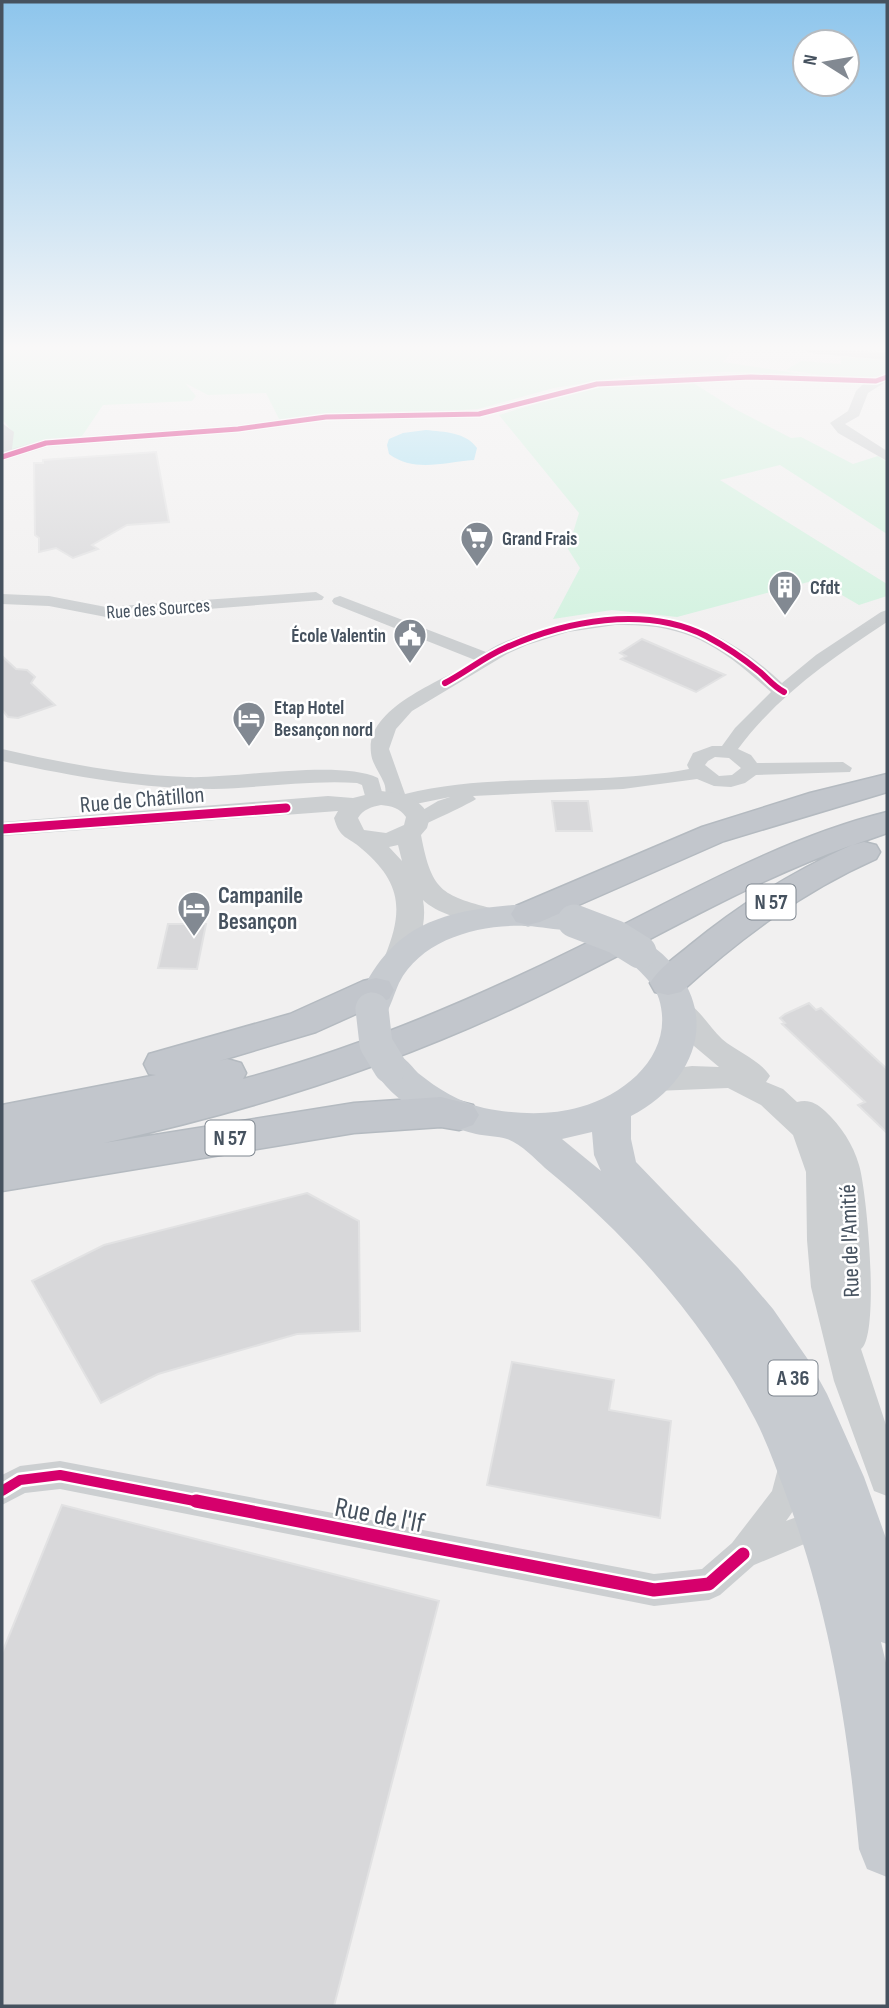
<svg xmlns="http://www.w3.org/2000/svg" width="889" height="2008" font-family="'Sofia Sans Condensed',sans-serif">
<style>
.green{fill:#d3f2e0}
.water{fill:#a5dff3}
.building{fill:#d8d8da;stroke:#e2e2e3;stroke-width:2}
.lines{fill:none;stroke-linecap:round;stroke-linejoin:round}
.trunk-casing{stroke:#b4bac0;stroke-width:3}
.minor{fill:#cccfd1;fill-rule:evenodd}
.tertiary{fill:#cccfd1;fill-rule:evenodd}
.primary{fill:#c7cbd0;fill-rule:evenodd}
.trunk{fill:#c2c6cc;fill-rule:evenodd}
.primary-bridge{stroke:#c7cbd0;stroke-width:33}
.cycleway-far4-casing{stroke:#fff;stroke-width:8}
.cycleway-far3-casing{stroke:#fff;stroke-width:10}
.cycleway-far2-casing{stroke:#fff;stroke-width:13}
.cycleway-far1-casing{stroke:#fff;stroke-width:15}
.cycleway-casing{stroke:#fff;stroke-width:18}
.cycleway-far4{stroke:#d6006c;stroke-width:5}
.cycleway-far3{stroke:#d6006c;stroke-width:6}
.cycleway-far2{stroke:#d6006c;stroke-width:9}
.cycleway-far1{stroke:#d6006c;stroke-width:10}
.cycleway{stroke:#d6006c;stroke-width:13}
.labels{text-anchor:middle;stroke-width:5;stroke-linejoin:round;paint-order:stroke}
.far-poi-label{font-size:19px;font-weight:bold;fill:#46525f;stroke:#fff;text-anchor:start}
.far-street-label{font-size:19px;fill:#46525f;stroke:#fff}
.shield{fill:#fff;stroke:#7e868f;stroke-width:2}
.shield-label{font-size:21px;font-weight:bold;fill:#46525f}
.street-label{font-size:23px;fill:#46525f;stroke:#fff}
.poi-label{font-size:23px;font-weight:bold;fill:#46525f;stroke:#fff;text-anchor:start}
.near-street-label{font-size:28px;fill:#46525f;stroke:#fff}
</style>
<rect width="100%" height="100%" fill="#f1f0f0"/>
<path class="green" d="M2 349H734L723 362 801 374 725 372 632 376 554 388 478 409 280 421 266 393 208 395 185 383 196 396 192 401 103 405 82 436 42 440 10 450 12 431 2 419Z
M841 357 887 360V373C860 385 816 373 786 370L801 361 841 364Z
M690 381 733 408 791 438 801 437 853 464 878 456 887 462V534L780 465 720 480 887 584V596L859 605 816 580 677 617 612 610 553 619 580 568 568 549 579 513 499 415 599 385Z"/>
<path class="water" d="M426 430C444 432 466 432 477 448L474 460C444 462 415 473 389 454L387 445 389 439 403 433Z"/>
<path class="building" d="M156 452 169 522 127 525 92 545 98 549 73 558 56 548 39 552V538L35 535 34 463H43V460Z
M642 639 725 675 696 692 621 659 626 656 620 653Z
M2 656 16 669 27 670 35 677 31 683 55 705 18 718 8 717 2 710Z
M552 801H588L592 831H556Z
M168 924H206L197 969 158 968Z
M809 1003 816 1010 821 1008 887 1069V1133L858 1105 865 1102 782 1024 785 1023 780 1018 785 1014Z
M307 1193 359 1221 360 1331 297 1334 158 1374 101 1403 32 1281 104 1245Z
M512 1362 614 1380 609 1410 671 1421 660 1518 487 1485Z
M62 1505 439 1601 334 2006H2V1653Z"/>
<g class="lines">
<defs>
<path id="trunk" d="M887 774V792L724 841 540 922 528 925 516 922 511 914 516 906 702 827 810 793Z
M887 812V833L853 845 864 842 876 845 880 852 876 859C802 892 740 938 681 992L668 995 655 992 650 983C659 968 676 957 689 946 739 905 793 871 852 845 732 888 623 958 507 1011 379 1070 242 1113 104 1143L354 1103 441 1097 473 1105 479 1115 473 1125 459 1130 441 1127 354 1133 2 1191V1105L156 1075 149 1074 144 1064 149 1054 290 1014 363 981 376 978 389 981 394 990 389 999 316 1032 219 1061 227 1059 241 1063 246 1073 243 1079C359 1048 470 1001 577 948 677 899 778 839 887 812Z"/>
</defs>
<use href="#trunk" class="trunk-casing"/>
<path class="minor" d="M803 349 887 352V360L809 353Z
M751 373 875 377 887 373V381L868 393 859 416 845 424 887 451V461L838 433 830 423 848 411 856 391 863 384 751 381 597 388 479 418 326 421 238 433 47 447 2 461V423L14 432 12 449 46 439 238 425 326 413 479 410 597 380Z
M316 592 324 597 322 600 106 617 49 606 2 604V594L49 596 106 607Z
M340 596 486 652C507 638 532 632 556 625 646 602 714 619 782 683L816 655 881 612 887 610V622C832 658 777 696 738 749L751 755 757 763 843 762 852 768 850 772 756 775 745 783 731 787 714 786 697 779 623 789 473 796 476 799C473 802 424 825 418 827L411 825 408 821 411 817 438 801 450 797 401 807 388 803C384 797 387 790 384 783 380 773 372 764 371 753 365 706 445 681 475 660L334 604 332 601 334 598ZM615 625C687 623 719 645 771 692L735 728 722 746H712L693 753 687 765 689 769C596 787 497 771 405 794L389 749 396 729 412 711 507 654 527 645 568 632ZM715 757 729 758 741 768 732 775 719 776 705 765 708 761Z
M2 749C63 763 124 775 187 777 235 779 339 759 378 778L384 799 374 805 367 803 362 785 357 783C309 780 261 788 213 789 142 789 71 776 2 761Z
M792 1453 803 1457C813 1479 799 1504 786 1521L810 1512 812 1507 823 1502 834 1507 839 1517 833 1532 754 1565 720 1595 709 1600 654 1606 60 1489 25 1493 2 1505V1475L20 1466 60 1461 654 1574 702 1569 732 1543 772 1491 781 1457Z"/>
<path class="tertiary" d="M381 791C402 793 419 797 430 817L427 828 421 835C432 895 444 895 497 910L501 916 497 922C478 927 437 914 423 900 427 921 420 945 409 962L399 965 389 962 385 956C404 910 401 882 362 849 348 836 340 840 334 818L338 811 2 836V822L328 796 353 798ZM381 805C391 806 400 808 406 817L404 825 386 833 364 830 358 818C363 809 372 807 381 805ZM398 845 402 861 389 847Z
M679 998C697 1004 708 1026 722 1039 737 1052 760 1060 770 1076L766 1082 783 1089 797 1102C809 1099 816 1103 825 1111 841 1126 853 1144 859 1165 867 1191 880 1335 861 1349L887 1428V1496L874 1491 834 1381 811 1287 807 1240 806 1172 793 1135 761 1105 728 1088 656 1091 646 1088 641 1080 646 1072 692 1066 719 1067 694 1046 665 1008 669 1001Z"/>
<path class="primary" d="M513 905 544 906 586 914 590 921 586 928C567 933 546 927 527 926 481 924 422 938 399 983 394 994 391 1006 384 1018L372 1021 360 1018 354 1009C386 930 431 912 513 905Z
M640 941C657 946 670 960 680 975 718 1030 686 1088 631 1116V1139L636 1162 738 1268 773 1309 809 1361 827 1394 864 1477 887 1541V1644L881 1642 887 1667V1877L867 1869 859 1849C848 1727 829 1608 785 1492 776 1468 767 1442 755 1419 706 1324 628 1235 545 1168 535 1159 521 1144 507 1139 498 1136 486 1136 476 1134 436 1124 393 1104 372 1067L377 1058C386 1055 394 1053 403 1058 408 1061 413 1068 418 1073 438 1089 459 1102 484 1108 514 1114 550 1116 580 1107 628 1094 675 1052 659 999 653 979 633 968 623 952L628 944ZM592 1132 594 1155 601 1171 562 1139Z"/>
<use href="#trunk" class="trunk"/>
<path class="primary-bridge" d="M574 921 616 937 640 952
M372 1009 376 1044 390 1067"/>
<defs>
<path id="cycleway-far4" d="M2 457 46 443 238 429 326 417 479 414 597 384 751 377 876 381 887 377"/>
<path id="cycleway-far3" d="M445 683C466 672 484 657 505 648 565 621 644 605 706 636 725 646 743 658 760 672 768 679 774 687 784 692"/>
<path id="cycleway-far2" d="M2 829 286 808"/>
<path id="cycleway-far1" d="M2 1491 20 1480 60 1475 205 1503"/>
<path id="cycleway" d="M196 1501 654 1590 709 1584 743 1554"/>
</defs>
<use href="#cycleway-far4" class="cycleway-far4-casing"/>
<use href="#cycleway-far3" class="cycleway-far3-casing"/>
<use href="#cycleway-far2" class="cycleway-far2-casing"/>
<use href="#cycleway-far1" class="cycleway-far1-casing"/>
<use href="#cycleway" class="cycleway-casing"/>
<use href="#cycleway-far4" class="cycleway-far4"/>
<use href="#cycleway-far3" class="cycleway-far3"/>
<use href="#cycleway-far2" class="cycleway-far2"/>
<use href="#cycleway-far1" class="cycleway-far1"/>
<use href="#cycleway" class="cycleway"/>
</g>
<linearGradient id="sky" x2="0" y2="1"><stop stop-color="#8dc5ec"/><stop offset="0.55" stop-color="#f9f8f8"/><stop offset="1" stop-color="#f9f8f8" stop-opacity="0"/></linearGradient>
<rect width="889" height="631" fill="url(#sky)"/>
<defs>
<symbol id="supermarket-pin" viewBox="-11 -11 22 30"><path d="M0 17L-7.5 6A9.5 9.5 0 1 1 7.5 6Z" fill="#828992" stroke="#fff"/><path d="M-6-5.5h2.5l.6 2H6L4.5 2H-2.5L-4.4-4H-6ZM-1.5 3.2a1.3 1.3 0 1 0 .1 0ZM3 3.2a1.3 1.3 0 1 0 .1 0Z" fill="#fff"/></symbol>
<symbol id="building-pin" viewBox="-11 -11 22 30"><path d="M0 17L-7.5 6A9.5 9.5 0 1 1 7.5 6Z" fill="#828992" stroke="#fff"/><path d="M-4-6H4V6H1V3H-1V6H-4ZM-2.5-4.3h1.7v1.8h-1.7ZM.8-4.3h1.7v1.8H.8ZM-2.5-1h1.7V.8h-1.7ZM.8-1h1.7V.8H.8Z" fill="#fff"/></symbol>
<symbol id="civic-pin" viewBox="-11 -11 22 30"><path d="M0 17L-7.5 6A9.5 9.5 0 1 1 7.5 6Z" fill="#828992" stroke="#fff"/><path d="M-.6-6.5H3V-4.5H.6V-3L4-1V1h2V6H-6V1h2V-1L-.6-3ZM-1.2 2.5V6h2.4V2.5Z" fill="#fff"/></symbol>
<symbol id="hotel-pin" viewBox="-11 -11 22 30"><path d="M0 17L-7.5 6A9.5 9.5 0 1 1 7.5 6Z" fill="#828992" stroke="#fff"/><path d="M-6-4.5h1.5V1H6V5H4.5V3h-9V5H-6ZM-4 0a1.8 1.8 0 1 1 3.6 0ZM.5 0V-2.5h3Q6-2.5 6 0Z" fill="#fff"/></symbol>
</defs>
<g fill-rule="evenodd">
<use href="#supermarket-pin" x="458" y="519" width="38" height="52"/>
<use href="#building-pin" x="766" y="568" width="38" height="52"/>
<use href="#civic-pin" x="391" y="616" width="38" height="52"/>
<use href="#hotel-pin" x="230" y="699" width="38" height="52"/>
<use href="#hotel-pin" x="175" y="889" width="38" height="52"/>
</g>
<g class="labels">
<g class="far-poi-label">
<text x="502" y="545">Grand Frais</text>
<text x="810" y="594">Cfdt</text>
<text x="386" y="642" text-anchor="end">École Valentin</text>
<text x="274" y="714">Etap Hotel<tspan x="274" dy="22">Besançon nord</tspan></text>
</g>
<g class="far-street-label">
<text transform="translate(158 608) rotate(-4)" y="7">Rue des Sources</text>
</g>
<g class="shield">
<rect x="746.5" y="884.5" width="49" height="35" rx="5"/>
<rect x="205.5" y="1120.5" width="49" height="35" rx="5"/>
<rect x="768.5" y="1360.5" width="49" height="35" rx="5"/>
</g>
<g class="shield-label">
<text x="771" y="909">N 57</text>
<text x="230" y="1145">N 57</text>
<text x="793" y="1385">A 36</text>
</g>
<g class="street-label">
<text transform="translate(142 799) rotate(-5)" y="8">Rue de Châtillon</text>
<text transform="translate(849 1241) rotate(-92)" y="8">Rue de l'Amitié</text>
</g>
<g class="poi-label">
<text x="218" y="903">Campanile<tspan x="218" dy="26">Besançon</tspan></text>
</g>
<g class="near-street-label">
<text transform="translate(380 1514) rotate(11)" y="10">Rue de l'If</text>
</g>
</g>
<rect width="889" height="2008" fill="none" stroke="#46525f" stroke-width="7"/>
<g transform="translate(826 63) rotate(281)"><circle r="33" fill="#ffffff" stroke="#b5babf" stroke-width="2"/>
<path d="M0-5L12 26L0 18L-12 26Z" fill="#828992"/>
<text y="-10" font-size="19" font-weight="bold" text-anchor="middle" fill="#46525f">N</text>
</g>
</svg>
